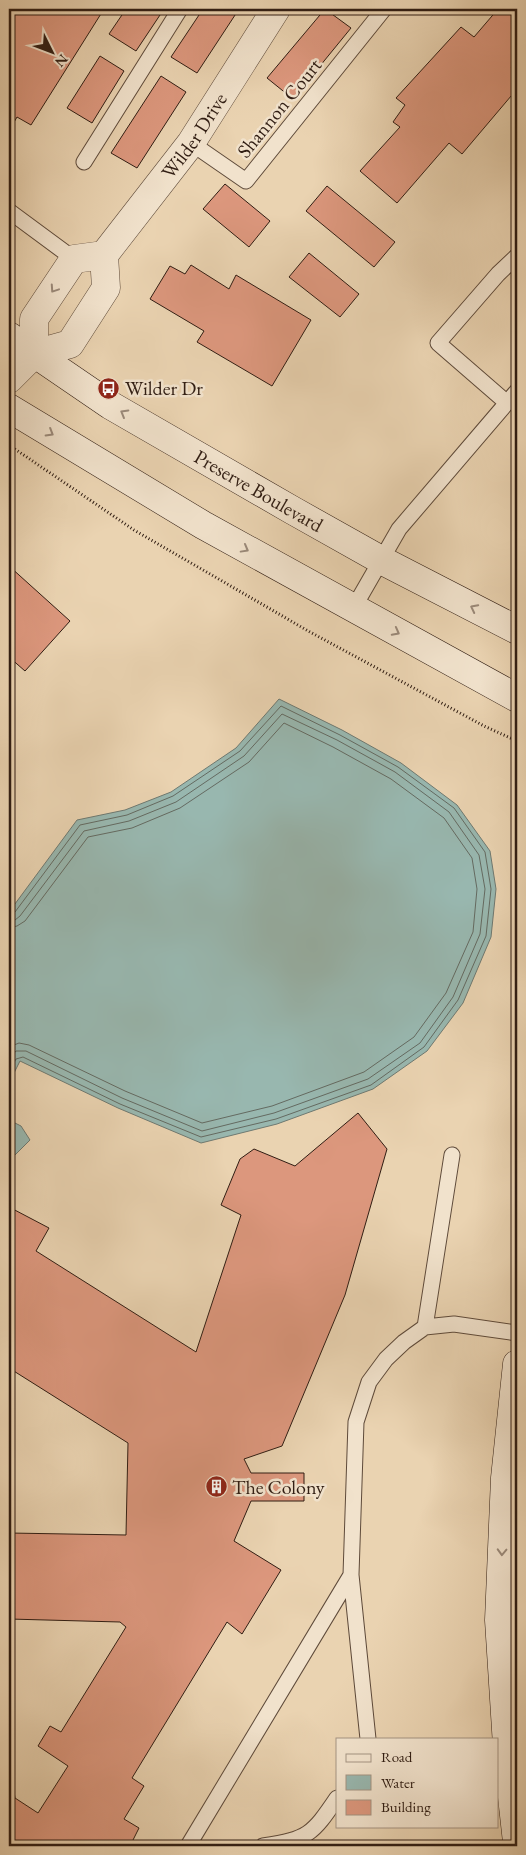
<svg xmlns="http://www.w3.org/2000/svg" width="526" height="1855" font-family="'EB Garamond',serif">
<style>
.water{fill:#98b7af;stroke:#6e7971}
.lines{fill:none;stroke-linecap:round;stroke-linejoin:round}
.shore{stroke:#646a61;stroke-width:1}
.building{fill:#dc977d;stroke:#301d13}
.lane-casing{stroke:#5e4a3a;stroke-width:17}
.street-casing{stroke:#5e4a3a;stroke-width:29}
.secondary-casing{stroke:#301d13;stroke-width:29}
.path{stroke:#301d13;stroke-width:3;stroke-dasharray:1 2.5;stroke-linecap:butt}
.lane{stroke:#f1e2cc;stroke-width:15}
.street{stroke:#f1e2cc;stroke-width:28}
.secondary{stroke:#f1e2cc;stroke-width:28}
.oneway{stroke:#9a8979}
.labels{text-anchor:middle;stroke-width:5;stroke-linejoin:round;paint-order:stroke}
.street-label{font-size:20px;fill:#301d13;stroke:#f1e2cc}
.poi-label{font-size:20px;fill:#301d13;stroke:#f1e2cc;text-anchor:start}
</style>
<rect width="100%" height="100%" fill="#ead3b1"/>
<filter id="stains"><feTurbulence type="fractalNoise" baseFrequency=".004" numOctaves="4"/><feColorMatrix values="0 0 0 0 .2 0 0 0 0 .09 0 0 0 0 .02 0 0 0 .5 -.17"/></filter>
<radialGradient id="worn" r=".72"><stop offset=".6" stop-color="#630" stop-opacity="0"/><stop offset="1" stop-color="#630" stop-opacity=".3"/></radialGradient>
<path class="water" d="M279 699 342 730 401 763 457 805 490 851 496 889 491 937 463 1003 427 1051 373 1089 277 1124 201 1143 118 1108 20 1061 9 1083V912L77 820 125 810 171 792 236 748Z
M9 1120 21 1126 30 1140 14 1156 9 1157Z"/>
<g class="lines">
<path class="shore" d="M9 914 15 912 80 825 127 815 173 796 240 751 281 706 340 735 398 767 454 808 485 852 491 889 486 936 458 1000 424 1047 371 1085 276 1119 201 1137 120 1104 23 1057 16 1059 9 1072
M9 920H15L20 916 84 831 129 821 176 802 244 756 282 714 337 740 395 772 449 812 479 855 485 889 480 934 453 997 420 1043 368 1079 274 1113 202 1131 122 1098 26 1051H16L9 1059
M9 928 17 926 25 921 88 837 132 828 180 808 249 762 284 723 333 747 391 779 444 818 472 858 477 889 473 932 446 993 414 1037 364 1072 272 1106 202 1123 125 1091 29 1045 19 1043 9 1047"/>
</g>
<path class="building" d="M12 9H104L31 125 17 117 9 131V66L13 60 9 57V14Z
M126 9H164L136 51 109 34Z
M203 9H239L197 73 171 57Z
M325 9 351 28 293 99 267 78Z
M498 9H517V61L511 68 517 74V89L462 154 449 143 397 203 360 171 400 127 393 122 405 105 396 98 461 27 474 37Z
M100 56 124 71 92 123 67 108Z
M161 76 186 92 137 168 111 153Z
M225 184 270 221 249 247 203 209Z
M327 186 395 242 374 267 306 211Z
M309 253 359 294 340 317 289 277Z
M191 265 229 289 236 275 311 320 272 386 197 342 204 331 150 299 170 266 185 274Z
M9 566 70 621 25 671 9 657Z
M358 1113 387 1149 345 1295 282 1446 244 1459 251 1473H304V1501H251L234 1541 281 1570 242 1634 227 1622 132 1778 144 1786 124 1819 139 1828 130 1846H9V1759L15 1798 38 1813 68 1766 38 1746 50 1726 61 1732 126 1627 120 1622 9 1619V1533L126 1535 128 1443 9 1368V1207L49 1228 36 1251 196 1352 241 1215 221 1205 240 1159 254 1149 295 1166Z"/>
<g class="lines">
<defs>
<path id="lane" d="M191 143 246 181 384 9
M84 162 180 9
M9 211 74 259
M506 402 438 343 498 274 517 256
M353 609 399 529 517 391
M425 1327 452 1155
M351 1575 368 1739
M188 1846 351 1575 356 1422 369 1382 386 1359 404 1342 425 1327 454 1324 517 1333
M263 1846C308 1839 312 1835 337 1798"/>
<g id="street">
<path d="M34 354V319L74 259 104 255"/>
<path id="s1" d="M9 379 34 354 70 344 106 288 104 255 191 143 276 9"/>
</g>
<g id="secondary">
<path id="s2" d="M9 336 110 405 292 510 381 560 517 630"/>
<path d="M9 408 203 525 517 698"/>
<path d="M517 1364 505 1478 499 1620 508 1761 517 1842"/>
</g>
</defs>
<use href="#lane" class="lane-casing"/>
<use href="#street" class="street-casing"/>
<use href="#secondary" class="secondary-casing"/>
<path class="path" d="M9 445 134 530 310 632 484 726 517 741"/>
<use href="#lane" class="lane"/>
<use href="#street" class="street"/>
<use href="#secondary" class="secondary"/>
</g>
<defs><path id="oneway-chevron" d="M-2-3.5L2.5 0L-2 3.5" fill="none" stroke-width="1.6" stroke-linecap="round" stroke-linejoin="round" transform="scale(1.25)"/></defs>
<g class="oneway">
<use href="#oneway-chevron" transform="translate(54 289) rotate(124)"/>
<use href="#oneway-chevron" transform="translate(124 413) rotate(-150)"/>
<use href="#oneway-chevron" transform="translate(50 433) rotate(31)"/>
<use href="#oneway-chevron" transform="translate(245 549) rotate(29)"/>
<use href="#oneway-chevron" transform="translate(474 608) rotate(-153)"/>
<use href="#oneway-chevron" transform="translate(396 632) rotate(28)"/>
<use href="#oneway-chevron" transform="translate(502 1552) rotate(92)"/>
</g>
<defs>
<symbol id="bus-disc" viewBox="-11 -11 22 22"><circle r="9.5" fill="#8f2418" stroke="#f1e2cc"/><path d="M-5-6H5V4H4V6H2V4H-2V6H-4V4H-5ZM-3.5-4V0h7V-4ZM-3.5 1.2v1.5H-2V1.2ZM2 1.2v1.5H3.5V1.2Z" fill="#fff"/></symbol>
<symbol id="building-disc" viewBox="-11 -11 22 22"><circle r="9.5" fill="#8f2418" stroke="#f1e2cc"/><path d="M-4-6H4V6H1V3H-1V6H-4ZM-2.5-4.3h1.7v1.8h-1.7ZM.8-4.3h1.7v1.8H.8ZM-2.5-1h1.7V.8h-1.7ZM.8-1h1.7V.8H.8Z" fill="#fff"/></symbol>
</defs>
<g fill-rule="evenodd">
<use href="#bus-disc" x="96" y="376" width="25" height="25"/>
<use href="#building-disc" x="204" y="1474" width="25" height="25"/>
</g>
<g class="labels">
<g class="street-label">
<text transform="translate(279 108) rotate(-51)" y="7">Shannon Court</text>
<text dy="7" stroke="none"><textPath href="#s1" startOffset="322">Wilder Drive</textPath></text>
<text dy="7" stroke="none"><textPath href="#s2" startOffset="294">Preserve Boulevard</textPath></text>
</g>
<g class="poi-label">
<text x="125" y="395">Wilder Dr</text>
<text x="232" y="1494">The Colony</text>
</g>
</g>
<rect width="526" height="1855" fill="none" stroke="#ead3b1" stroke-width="30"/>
<rect x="10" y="10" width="506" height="1835" fill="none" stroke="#301d13" stroke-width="2.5"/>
<rect x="15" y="15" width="496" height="1825" fill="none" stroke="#301d13"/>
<rect x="336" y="1738" width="162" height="90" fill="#f1e2cc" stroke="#a49382"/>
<rect x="346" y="1754" width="25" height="8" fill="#f1e2cc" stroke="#a49382"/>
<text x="381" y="1762" font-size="15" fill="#301d13">Road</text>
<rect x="346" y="1775" width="25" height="15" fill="#98b7af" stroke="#a49382"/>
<text x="381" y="1788" font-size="15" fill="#301d13">Water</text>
<rect x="346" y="1800" width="25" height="15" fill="#dc977d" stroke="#a49382"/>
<text x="381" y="1812" font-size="15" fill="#301d13">Building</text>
<g transform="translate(52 52) rotate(132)" stroke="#f1e2cc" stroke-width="4" paint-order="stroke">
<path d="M0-4L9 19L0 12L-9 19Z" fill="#301d13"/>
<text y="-8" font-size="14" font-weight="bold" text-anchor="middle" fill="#301d13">N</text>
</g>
<rect width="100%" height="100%" filter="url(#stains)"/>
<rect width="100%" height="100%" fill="url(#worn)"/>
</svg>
